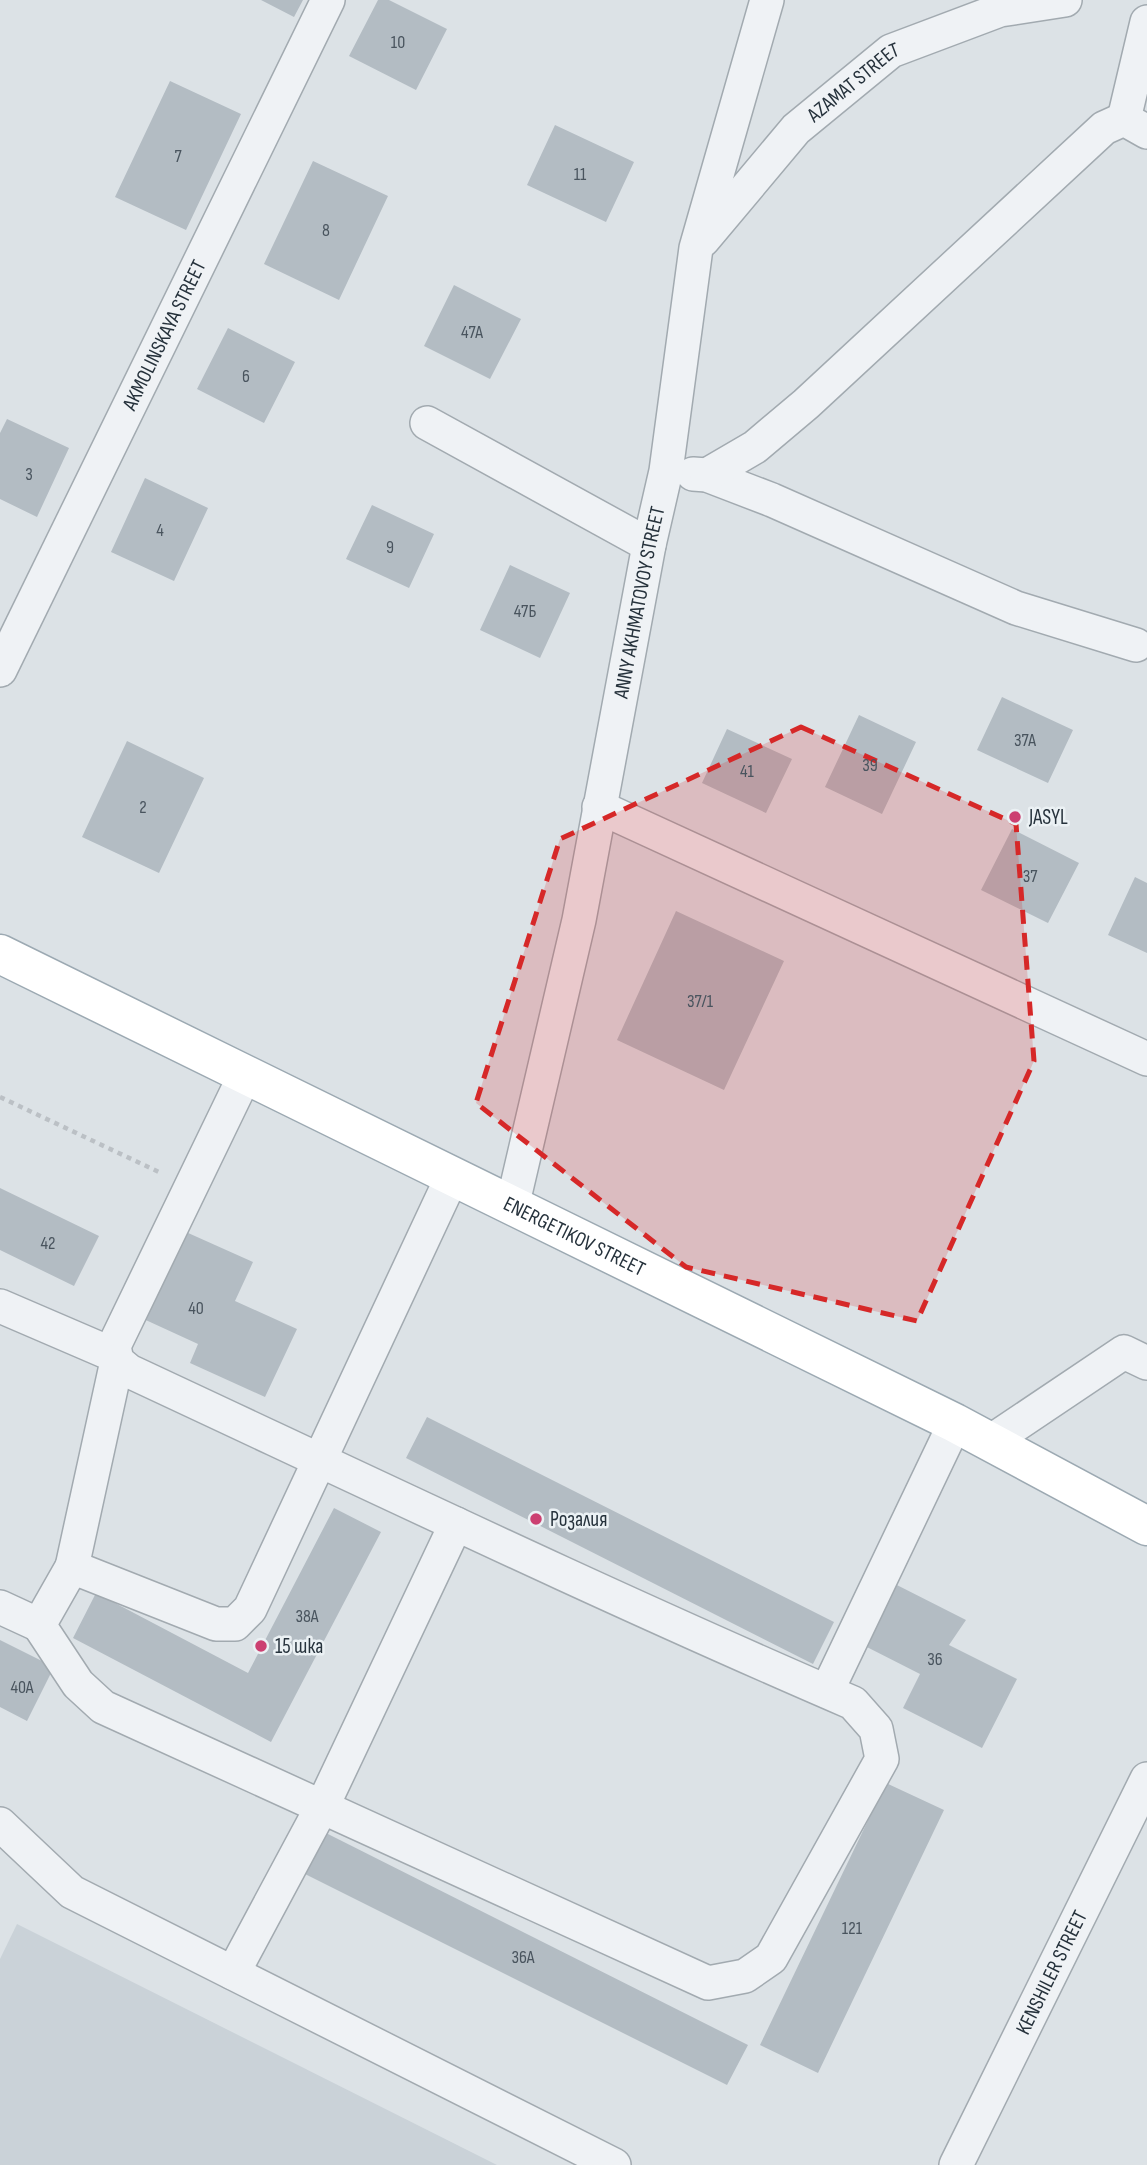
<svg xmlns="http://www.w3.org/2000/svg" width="1147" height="2165" font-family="'Sofia Sans Condensed',sans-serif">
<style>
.built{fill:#cad2d8}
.building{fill:#b3bcc3}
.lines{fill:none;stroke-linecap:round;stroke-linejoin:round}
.minor-casing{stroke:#a2aab0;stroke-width:36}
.major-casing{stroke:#9ca9b2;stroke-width:41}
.path{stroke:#bbc0c5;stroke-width:4.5;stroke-dasharray:5 5;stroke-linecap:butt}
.minor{stroke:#eff2f5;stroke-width:33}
.major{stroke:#fff;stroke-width:38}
.marked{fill:#d62828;fill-opacity:0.2;stroke:#d62828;stroke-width:5;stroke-dasharray:14 9;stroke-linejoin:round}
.poi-dot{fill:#cc4071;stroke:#ebf1f4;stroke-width:2.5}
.labels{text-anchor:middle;stroke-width:5;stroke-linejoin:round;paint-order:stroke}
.number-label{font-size:18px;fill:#49545e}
.street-label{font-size:21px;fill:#26323c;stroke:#ebf1f4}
.poi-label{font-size:21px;fill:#26323c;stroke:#ebf1f4;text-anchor:start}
</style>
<rect width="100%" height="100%" fill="#dce2e6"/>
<path class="built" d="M17 1924 497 2165H0V1959Z"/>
<path class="building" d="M261 0H303L294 17Z
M378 0H389L447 29 416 90 349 56Z
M170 81 241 114 186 230 115 197Z
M555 125 634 162 606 222 527 185Z
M313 161 388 196 339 300 264 264Z
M454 285 521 319 490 379 424 346Z
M228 328 295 362 264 423 197 389Z
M7 419 69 448 37 517 0 499V433Z
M145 478 208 508 174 581 111 552Z
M372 505 434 534 409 588 346 559Z
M510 565 570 593 540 658 480 630Z
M1002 697 1073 730 1048 783 977 750Z
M859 715 916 742 882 814 825 787Z
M727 729 792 759 766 813 702 783Z
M127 741 204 778 159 873 82 837Z
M1012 829 1079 863 1048 923 981 890Z
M1135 877 1147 883V953L1108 935Z
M676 911 784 961 724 1090 617 1040Z
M0 1188 99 1236 74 1286 0 1250Z
M177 1228 253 1262 235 1301 297 1329 265 1397 190 1363 198 1344 137 1316Z
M427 1417 834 1622 813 1664 406 1458Z
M334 1508 381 1532 271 1742 73 1638 96 1593 248 1673Z
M887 1580 966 1620 949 1645 1017 1679 982 1748 903 1708 920 1674 857 1642Z
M0 1640 54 1667 27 1721 0 1707Z
M886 1783 944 1810 818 2073 760 2045Z
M318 1829 748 2045 727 2085 297 1870Z"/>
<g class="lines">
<defs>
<g id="minor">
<path d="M1124 119 1147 22"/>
<path id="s1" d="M703 240 796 129 891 51 1000 10 1065 0"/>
<path d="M427 423 649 545"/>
<path d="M693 474 707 475 772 500 1016 608 1136 645"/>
<path d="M707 475 755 447 806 404 1104 128 1124 119 1147 132"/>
<path id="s2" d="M0 670 328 0"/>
<path d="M599 807 1147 1059"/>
<path d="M245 1075 114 1346 117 1361 129 1371C369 1483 609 1598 853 1703L876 1729 882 1759 771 1958 745 1976 708 1983 103 1707 78 1684 39 1625 72 1567 216 1624H235L250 1609 452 1177"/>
<path id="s3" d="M512 1207 579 920 649 545 666 471 696 248 767 0"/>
<path d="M0 1306 114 1355"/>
<path d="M990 1442 1124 1352 1147 1363"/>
<path d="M72 1567 117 1361"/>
<path d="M0 1607 39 1625"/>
<path d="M827 1691 955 1423"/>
<path d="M0 1824 72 1892 614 2165"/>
<path d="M233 1973 323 1805 456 1524"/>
<path id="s4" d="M956 2165 1147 1779"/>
</g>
<g id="major">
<path id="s5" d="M0 954 955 1423 1147 1526"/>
</g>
</defs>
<use href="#minor" class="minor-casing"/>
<use href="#major" class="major-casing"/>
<path class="path" d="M0 1097 161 1173"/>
<use href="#minor" class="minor"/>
<use href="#major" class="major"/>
</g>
<path class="marked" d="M801 727 1016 824 1034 1061 917 1321 686 1267 476 1103 560 839Z"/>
<g class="poi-dot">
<circle cx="1015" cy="817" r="7"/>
<circle cx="536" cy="1519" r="7"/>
<circle cx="261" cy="1646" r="7"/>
</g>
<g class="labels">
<g class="number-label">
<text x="398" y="48">10</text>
<text x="178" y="162">7</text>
<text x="580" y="180">11</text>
<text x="326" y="236">8</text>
<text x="472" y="338">47А</text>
<text x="246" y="382">6</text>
<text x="29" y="480">3</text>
<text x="160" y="536">4</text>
<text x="390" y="553">9</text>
<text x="525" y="617">47Б</text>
<text x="1025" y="746">37А</text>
<text x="870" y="771">39</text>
<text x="747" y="777">41</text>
<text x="143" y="813">2</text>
<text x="1030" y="882">37</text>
<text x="700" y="1007">37/1</text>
<text x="48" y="1249">42</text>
<text x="196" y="1314">40</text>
<text x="307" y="1622">38А</text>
<text x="935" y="1665">36</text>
<text x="22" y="1693">40А</text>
<text x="852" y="1934">121</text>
<text x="523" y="1963">36А</text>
</g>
<g class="street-label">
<text dy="7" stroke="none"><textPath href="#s1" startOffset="219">AZAMAT STREET</textPath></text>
<text dy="7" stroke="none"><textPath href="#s2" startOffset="373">AKMOLINSKAYA STREET</textPath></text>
<text dy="7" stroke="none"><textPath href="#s3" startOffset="618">ANNY AKHMATOVOY STREET</textPath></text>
<text dy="7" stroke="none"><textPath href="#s5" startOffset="640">ENERGETIKOV STREET</textPath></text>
<text dy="7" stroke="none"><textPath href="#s4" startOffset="215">KENSHILER STREET</textPath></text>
</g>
<g class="poi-label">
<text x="1029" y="824">JASYL</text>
<text x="550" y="1526">Розалия</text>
<text x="275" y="1653">15 шка</text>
</g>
</g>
</svg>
